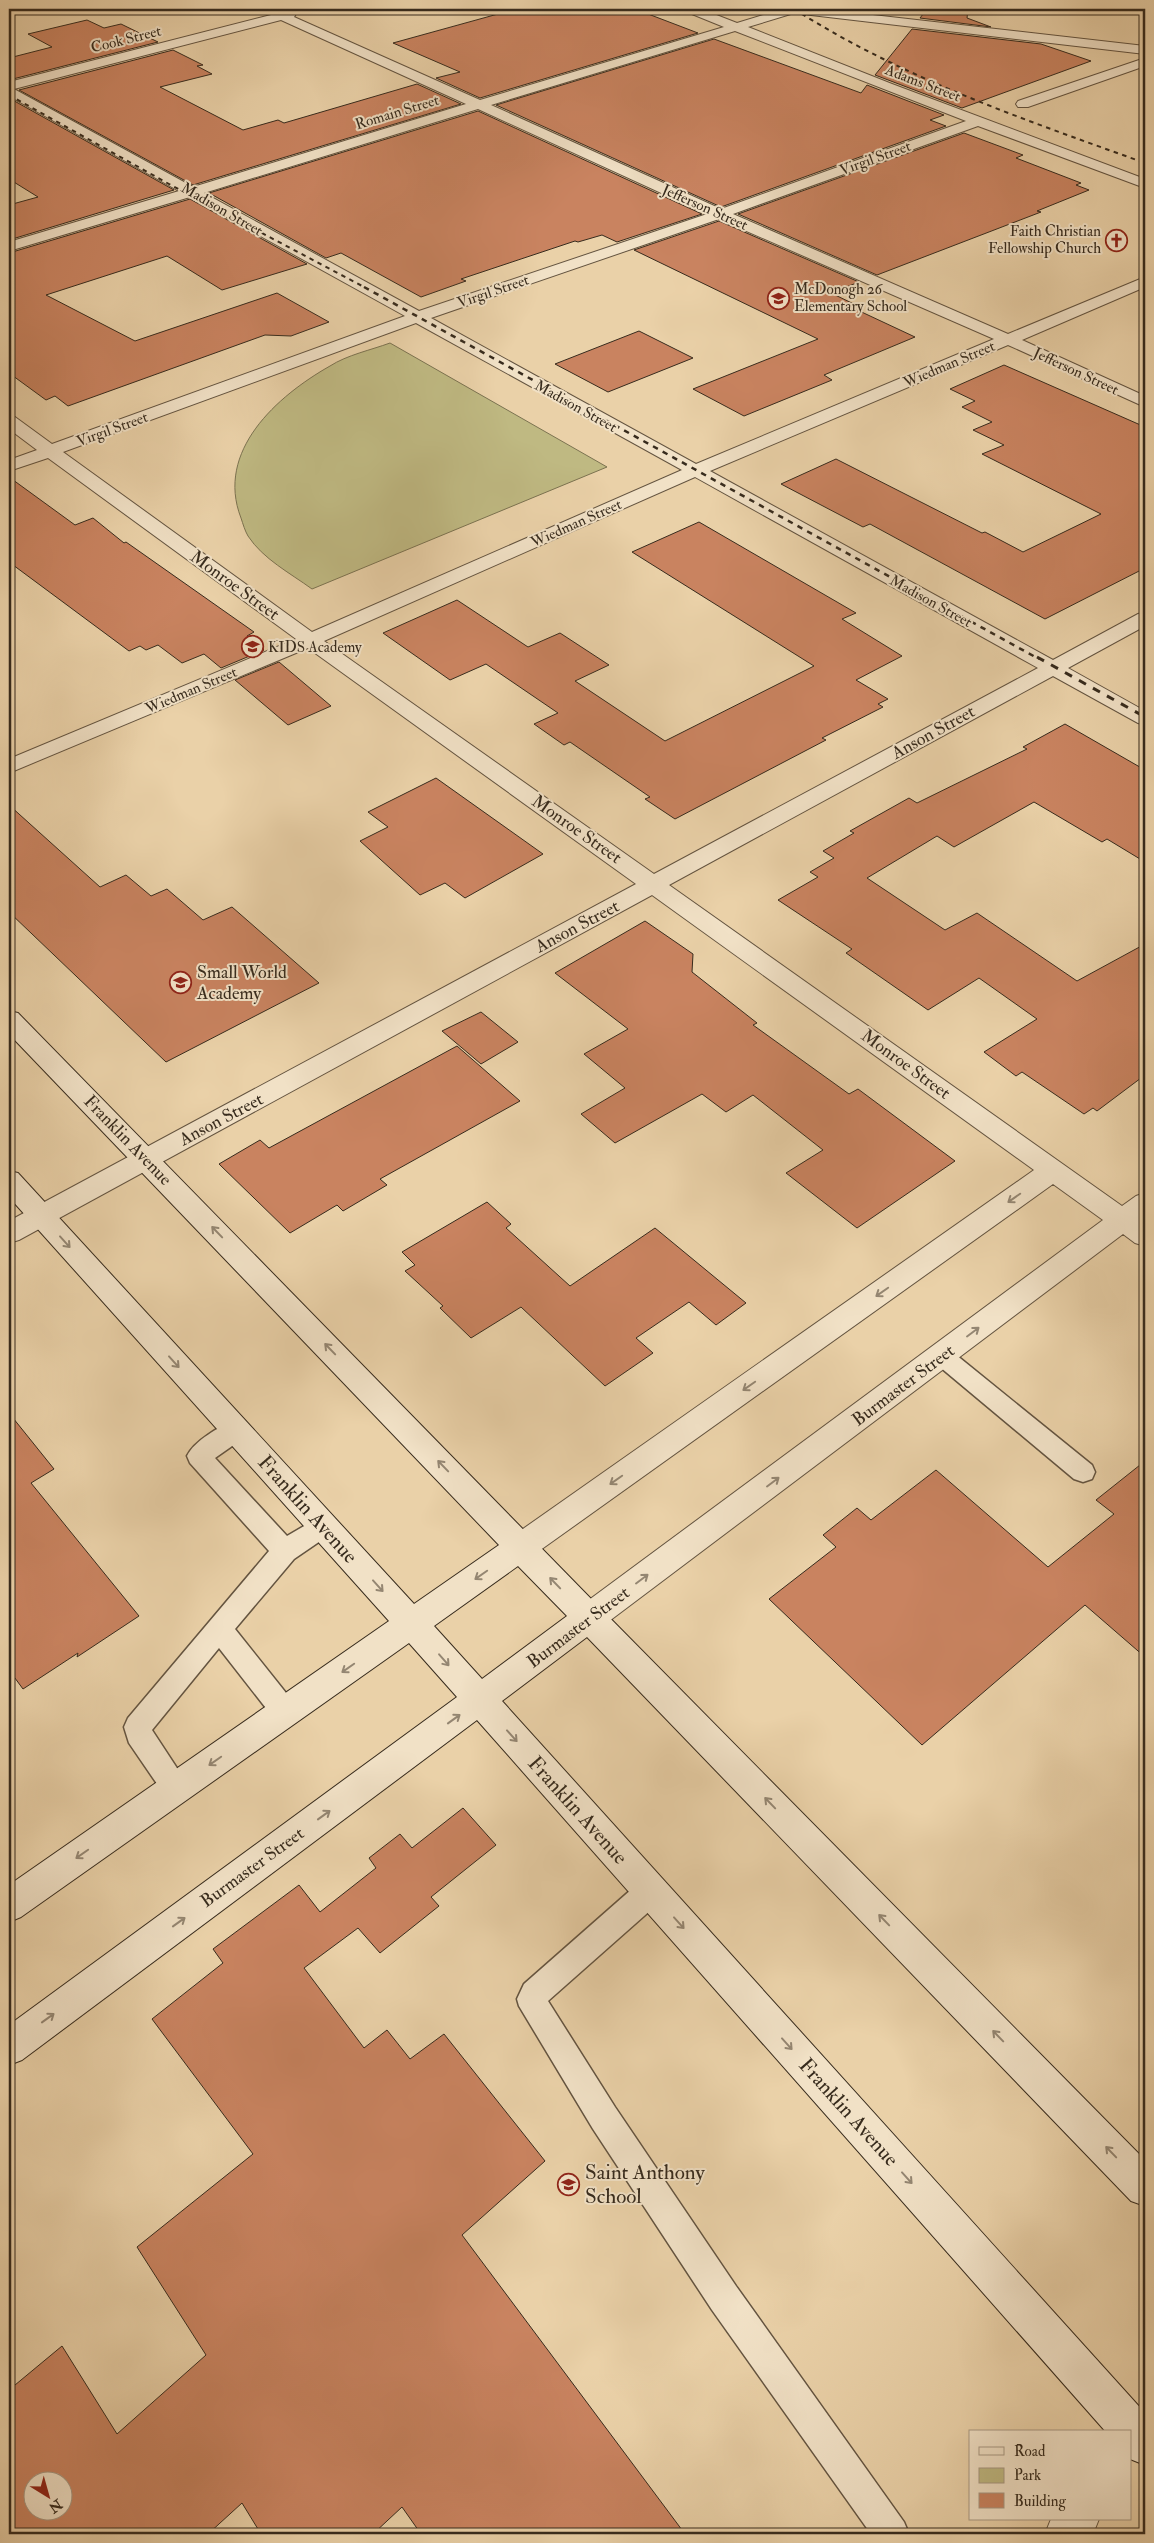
<svg xmlns="http://www.w3.org/2000/svg" width="1154" height="2543" font-family="'IM FELL Double Pica',serif">
<style>
.green{fill:#bfb982;stroke:#7b7250}
.building{fill:#c98360;stroke:#372b1d;fill-rule:evenodd}
.lines{fill:none;stroke-linecap:round;stroke-linejoin:round}
.service-casing{stroke:#645440;stroke-width:3}
.minor-casing{stroke:#645440;stroke-width:2}
.secondary-casing{stroke:#372b1d;stroke-width:2}
.service{fill:#f1e1c6;fill-rule:evenodd}
.minor{fill:#f1e1c6;fill-rule:evenodd}
.secondary{fill:#f1e1c6;fill-rule:evenodd}
.rail-far2{stroke:#372b1d;stroke-width:2;stroke-dasharray:4.5 4.5;stroke-linecap:butt}
.rail-far1{stroke:#372b1d;stroke-width:2.5;stroke-dasharray:5.5 5.5;stroke-linecap:butt}
.rail{stroke:#372b1d;stroke-width:3;stroke-dasharray:8 8;stroke-linecap:butt}
.oneway{stroke:#948672}
.labels{text-anchor:middle;stroke-width:4;stroke-linejoin:round;paint-order:stroke}
.far-street-label{font-size:15px;fill:#372b1d;stroke:#f1e1c6}
.far-poi-label{font-size:15px;fill:#372b1d;stroke:#f1e1c6;text-anchor:start}
.street-label{font-size:18px;fill:#372b1d;stroke:#f1e1c6}
.poi-label{font-size:18px;fill:#372b1d;stroke:#f1e1c6;text-anchor:start}
.near-street-label{font-size:21px;fill:#372b1d;stroke:#f1e1c6}
.near-poi-label{font-size:21px;fill:#372b1d;stroke:#f1e1c6;text-anchor:start}
</style>
<rect width="100%" height="100%" fill="#ead1a8"/>
<filter id="stains"><feTurbulence type="fractalNoise" baseFrequency=".004" numOctaves="4"/><feColorMatrix values="0 0 0 0 .2 0 0 0 0 .09 0 0 0 0 .02 0 0 0 .5 -.17"/></filter>
<radialGradient id="worn" r=".72"><stop offset=".6" stop-color="#630" stop-opacity="0"/><stop offset="1" stop-color="#630" stop-opacity=".3"/></radialGradient>
<path class="green" d="M390 343 607 467 312 589C290 573 263 559 248 536 245 531 243 524 241 518 215 451 277 396 330 366 347 355 371 350 390 343Z"/>
<path class="building" d="M516 9H635L698 33 480 98 436 78 460 72 393 43Z
M927 9H968L967 18 991 27 920 18Z
M87 20 104 28 121 24 158 42 9 80V58L52 47 28 34Z
M912 29 1041 44 1091 61 962 108 875 75Z
M714 39 861 93 867 85 944 115 930 120 946 126 721 207 496 105Z
M173 50 203 65 197 66 212 74 160 87 243 130 278 120 284 123 417 84 461 104 193 185 19 90Z
M9 98 174 190 9 240V205L38 197 9 179Z
M478 111 702 214 617 242 602 235 578 242 575 241 461 279 466 281 421 297 341 253 326 258 209 193Z
M964 133 1023 155 1016 158 1081 183 1076 185 1089 190 1037 211 1041 212 877 275 738 214Z
M190 199 307 264 222 290 167 256 46 295 135 341 277 293 329 322 291 336 265 335 68 406 55 396 46 400 9 373V253Z
M719 221 859 282 831 293 858 306 853 308 915 337 824 375 832 380 744 416 693 389 818 339 634 250Z
M639 331 693 358 608 392 555 364Z
M1004 365 1145 427V568L1045 619 870 524 863 527 781 484 836 459 982 533 985 532 1023 552 1101 514 982 454 1004 445 973 430 992 422 962 407 975 401 950 389Z
M9 477 75 525 93 518 124 543 126 542 254 632 247 636 264 650 221 668 204 654 182 663 158 645 146 650 140 646 129 651 9 562Z
M699 522 856 613 842 619 902 656 856 680 888 699 878 704 883 707 822 738 826 740 675 819 645 799 650 797 570 742 564 745 534 724 558 713 486 664 450 680 383 633 457 600 528 647 560 633 609 665 575 681 665 741 814 666 632 552Z
M279 662 331 706 288 725 235 680Z
M1065 724 1145 770V862L1107 839 1102 842 1034 802 954 847 937 836 867 878 945 930 977 913 1077 981 1145 944V1075L1097 1111 1093 1108 1084 1114 1022 1072 1016 1076 984 1052 1037 1019 979 978 928 1010 846 953 852 949 778 900 818 877 810 872 834 858 823 851 854 833 850 831 909 798 917 803 1027 749 1023 747Z
M436 778 543 854 465 898 445 883 420 895 360 841 388 827 368 812Z
M9 805 100 887 126 875 151 896 167 889 203 920 232 907 319 983 166 1062 9 912Z
M645 921 693 954 692 972 757 1023 753 1025 849 1094 858 1089 955 1161 857 1228 786 1173 823 1150 753 1095 726 1112 702 1094 615 1143 581 1114 625 1088 584 1054 628 1029 555 973Z
M481 1012 518 1042 481 1064 442 1031Z
M457 1046 520 1101 380 1179 387 1185 343 1211 337 1205 290 1233 219 1164 260 1140 269 1148Z
M487 1202 511 1224 506 1228 570 1286 655 1228 746 1303 716 1325 689 1302 636 1338 653 1353 605 1386 521 1307 471 1338 440 1308 443 1306 405 1271 415 1265 402 1252Z
M9 1413 54 1469 31 1483 139 1616 77 1657 78 1653 23 1689 9 1670Z
M1145 1461V1657L1085 1605 922 1745 769 1599 836 1547 823 1535 857 1508 871 1520 936 1470 1048 1567 1114 1514 1096 1500Z
M463 1808 496 1845 431 1897 439 1906 380 1953 358 1928 304 1968 364 2048 387 2030 410 2059 444 2034 545 2161 462 2235 685 2534H421L402 2507 373 2534H261L242 2503 208 2534H9V2390L62 2346 117 2434 206 2355 137 2247 253 2154 152 2019 223 1963 213 1949 299 1885 320 1912 376 1868 369 1858 400 1834 412 1848ZM32 2480H62V2510H32Z"/>
<g class="lines">
<defs>
<path id="service" d="M942 1347 950 1350 1092 1465 1095 1472 1092 1479 1083 1482 1074 1479 934 1362 930 1356 934 1350Z
M236 1420 245 1423 248 1430 245 1437 215 1458 287 1536 323 1515 332 1519 336 1526 332 1533 294 1559 235 1629 294 1703 298 1712 294 1721 285 1724 276 1721 219 1648 152 1730 190 1788 186 1797 176 1801 166 1797 129 1743 124 1727 128 1718 269 1551 190 1463 187 1456C194 1441 220 1426 236 1420Z
M651 1877 661 1881 665 1891 661 1901 548 2001 615 2107 736 2286 904 2522 909 2534H871L712 2310 593 2129 519 2006 517 1999 524 1984 641 1881Z"/>
<path id="minor" d="M261 9 294 11 296 14 294 17 480 100 724 27 687 12 685 9H701L737 23 783 9H820L1145 46V54L794 13 748 27 892 84 1145 179V188L978 126 733 214 1008 334 1145 277V287L1022 340 1145 396V407L1008 345 710 471 1053 660 1138 614 1145 612V626L1068 668 1145 711V725L1138 723 1053 676 669 885 1122 1206 1136 1196 1145 1193V1217L1142 1220 1145 1222V1246L1135 1243 1123 1234 600 1628 589 1632 578 1628 573 1618 578 1608 1103 1220 1053 1184 532 1556 521 1560 510 1556 506 1547 510 1538 1034 1170 652 895 19 1240 9 1243V1221L636 884 308 648 9 773V759L296 639 48 458 9 471V460L37 450 9 429V416L15 417 52 444 405 316 190 197 9 251V242L179 191 9 96V82L271 15ZM281 20 466 104 193 187 14 89ZM735 31 966 121 721 209 491 105ZM478 109 707 214 419 311 204 193ZM719 219 994 339 696 464 431 318ZM416 323 682 470 312 632 63 452ZM695 477 1038 668 654 874 324 641Z
M1145 58V66L1028 107H1018L1016 104 1018 101Z
M1051 2519H1099L1093 2534H1045Z"/>
<path id="secondary" d="M9 1011 18 1013 600 1608 1145 2160V2206L1131 2201 587 1637 502 1701 1145 2413V2465L1130 2459V2432H1106L477 1720 22 2060 9 2065V2025L457 1697 409 1643 21 1917 9 1922V1885L389 1621 9 1197V1171L18 1173 414 1604 499 1545 9 1034ZM518 1566 567 1616 482 1679 434 1626Z"/>
</defs>
<use href="#service" class="service-casing"/>
<use href="#minor" class="minor-casing"/>
<use href="#secondary" class="secondary-casing"/>
<use href="#service" class="service"/>
<use href="#minor" class="minor"/>
<use href="#secondary" class="secondary"/>
<path class="rail-far2" d="M794 9C904 79 1023 119 1145 163
M9 95 169 184 366 288"/>
<path class="rail-far1" d="M364 287 1039 659"/>
<path class="rail" d="M1037 657 1145 717"/>
</g>
<defs><path id="oneway-shaft" d="M-6 0H5M1.5-3L5.5 0L1.5 3" fill="none" stroke-width="1.6" stroke-linecap="round" stroke-linejoin="round" transform="scale(1.25)"/></defs>
<g class="oneway">
<use href="#oneway-shaft" transform="translate(1014 1198) rotate(145)"/>
<use href="#oneway-shaft" transform="translate(217 1232) rotate(-134)"/>
<use href="#oneway-shaft" transform="translate(65 1242) rotate(48)"/>
<use href="#oneway-shaft" transform="translate(882 1292) rotate(145)"/>
<use href="#oneway-shaft" transform="translate(973 1332) rotate(-37)"/>
<use href="#oneway-shaft" transform="translate(330 1349) rotate(-134)"/>
<use href="#oneway-shaft" transform="translate(174 1362) rotate(48)"/>
<use href="#oneway-shaft" transform="translate(749 1386) rotate(145)"/>
<use href="#oneway-shaft" transform="translate(443 1466) rotate(-134)"/>
<use href="#oneway-shaft" transform="translate(616 1480) rotate(145)"/>
<use href="#oneway-shaft" transform="translate(773 1482) rotate(-37)"/>
<use href="#oneway-shaft" transform="translate(481 1575) rotate(145)"/>
<use href="#oneway-shaft" transform="translate(642 1579) rotate(-37)"/>
<use href="#oneway-shaft" transform="translate(555 1583) rotate(-134)"/>
<use href="#oneway-shaft" transform="translate(378 1586) rotate(48)"/>
<use href="#oneway-shaft" transform="translate(444 1660) rotate(49)"/>
<use href="#oneway-shaft" transform="translate(348 1668) rotate(145)"/>
<use href="#oneway-shaft" transform="translate(454 1719) rotate(-36)"/>
<use href="#oneway-shaft" transform="translate(512 1736) rotate(48)"/>
<use href="#oneway-shaft" transform="translate(215 1761) rotate(145)"/>
<use href="#oneway-shaft" transform="translate(770 1803) rotate(-134)"/>
<use href="#oneway-shaft" transform="translate(324 1815) rotate(-36)"/>
<use href="#oneway-shaft" transform="translate(82 1854) rotate(145)"/>
<use href="#oneway-shaft" transform="translate(884 1920) rotate(-134)"/>
<use href="#oneway-shaft" transform="translate(179 1922) rotate(-36)"/>
<use href="#oneway-shaft" transform="translate(679 1923) rotate(48)"/>
<use href="#oneway-shaft" transform="translate(48 2018) rotate(-36)"/>
<use href="#oneway-shaft" transform="translate(998 2036) rotate(-134)"/>
<use href="#oneway-shaft" transform="translate(787 2044) rotate(48)"/>
<use href="#oneway-shaft" transform="translate(1111 2152) rotate(-134)"/>
<use href="#oneway-shaft" transform="translate(907 2178) rotate(48)"/>
</g>
<defs>
<symbol id="church-ring" viewBox="-11 -11 22 22"><circle r="9.5" fill="#f1e1c6" stroke="#8f2418" stroke-width="1.5"/><path d="M-1.2-6h2.4v3.5h3.3v2.4h-3.3V6h-2.4V-.1h-3.3v-2.4h3.3Z" fill="#8f2418"/></symbol>
<symbol id="school-ring" viewBox="-11 -11 22 22"><circle r="9.5" fill="#f1e1c6" stroke="#8f2418" stroke-width="1.5"/><path d="M0-5L7-2L0 1L-7-2ZM-4 1L0 2.5L4 1V4Q0 6-4 4Z" fill="#8f2418"/></symbol>
</defs>
<g fill-rule="evenodd">
<use href="#church-ring" x="1104" y="228" width="25" height="25"/>
<use href="#school-ring" x="766" y="286" width="25" height="25"/>
<use href="#school-ring" x="240" y="634" width="25" height="25"/>
<use href="#school-ring" x="168" y="970" width="25" height="25"/>
<use href="#school-ring" x="556" y="2172" width="25" height="25"/>
</g>
<g class="labels">
<g class="far-street-label">
<text transform="translate(126 39) rotate(-14)" y="5">Cook Street</text>
<text transform="translate(923 83) rotate(21)" y="5">Adams Street</text>
<text transform="translate(397 112) rotate(-17)" y="5">Romain Street</text>
<text transform="translate(875 158) rotate(-20)" y="5">Virgil Street</text>
<text transform="translate(705 207) rotate(24)" y="5">Jefferson Street</text>
<text transform="translate(222 209) rotate(30)" y="5">Madison Street</text>
<text transform="translate(493 291) rotate(-19)" y="5">Virgil Street</text>
<text transform="translate(949 364) rotate(-23)" y="5">Wiedman Street</text>
<text transform="translate(1076 371) rotate(25)" y="5">Jefferson Street</text>
<text transform="translate(576 406) rotate(29)" y="5">Madison Street</text>
<text transform="translate(112 429) rotate(-20)" y="5">Virgil Street</text>
<text transform="translate(576 523) rotate(-24)" y="5">Wiedman Street</text>
<text transform="translate(931 601) rotate(29)" y="5">Madison Street</text>
<text transform="translate(191 690) rotate(-23)" y="5">Wiedman Street</text>
</g>
<g class="far-poi-label">
<text x="1101" y="236" text-anchor="end">Faith Christian<tspan x="1101" dy="17">Fellowship Church</tspan></text>
<text x="794" y="294">McDonogh 26<tspan x="794" dy="17">Elementary School</tspan></text>
<text x="268" y="652">KIDS Academy</text>
</g>
<g class="street-label">
<text transform="translate(235 585) rotate(36)" y="6">Monroe Street</text>
<text transform="translate(933 732) rotate(-29)" y="6">Anson Street</text>
<text transform="translate(577 829) rotate(35)" y="6">Monroe Street</text>
<text transform="translate(577 926) rotate(-28)" y="6">Anson Street</text>
<text transform="translate(906 1064) rotate(36)" y="6">Monroe Street</text>
<text transform="translate(221 1119) rotate(-28)" y="6">Anson Street</text>
<text transform="translate(128 1140) rotate(46)" y="6">Franklin Avenue</text>
<text transform="translate(903 1385) rotate(-37)" y="6">Burmaster Street</text>
<text transform="translate(578 1627) rotate(-37)" y="6">Burmaster Street</text>
<text transform="translate(252 1867) rotate(-36)" y="6">Burmaster Street</text>
</g>
<g class="poi-label">
<text x="197" y="978">Small World<tspan x="197" dy="21">Academy</tspan></text>
</g>
<g class="near-street-label">
<text transform="translate(308 1509) rotate(48)" y="7">Franklin Avenue</text>
<text transform="translate(578 1810) rotate(48)" y="7">Franklin Avenue</text>
<text transform="translate(849 2112) rotate(48)" y="7">Franklin Avenue</text>
</g>
<g class="near-poi-label">
<text x="585" y="2179">Saint Anthony<tspan x="585" dy="24">School</tspan></text>
</g>
</g>
<rect width="1154" height="2543" fill="none" stroke="#ead1a8" stroke-width="30"/>
<rect x="10" y="10" width="1134" height="2523" fill="none" stroke="#372b1d" stroke-width="2.5"/>
<rect x="15" y="15" width="1124" height="2513" fill="none" stroke="#372b1d"/>
<rect x="969" y="2430" width="162" height="90" fill="#f1e1c6" stroke="#a79882"/>
<rect x="979" y="2447" width="25" height="8" fill="#f1e1c6" stroke="#a79882"/>
<text x="1014" y="2456" font-size="15" fill="#372b1d">Road</text>
<rect x="979" y="2468" width="25" height="15" fill="#bfb982" stroke="#a79882"/>
<text x="1014" y="2480" font-size="15" fill="#372b1d">Park</text>
<rect x="979" y="2493" width="25" height="15" fill="#c98360" stroke="#a79882"/>
<text x="1014" y="2506" font-size="15" fill="#372b1d">Building</text>
<g transform="translate(48 2496) rotate(143)"><circle r="24" fill="#f1e1c6" stroke="#a79882"/>
<path d="M0-4L9 19L0 12L-9 19Z" fill="#8f2418"/>
<text y="-8" font-size="14" font-weight="bold" text-anchor="middle" fill="#372b1d">N</text>
</g>
<rect width="100%" height="100%" filter="url(#stains)"/>
<rect width="100%" height="100%" fill="url(#worn)"/>
</svg>
